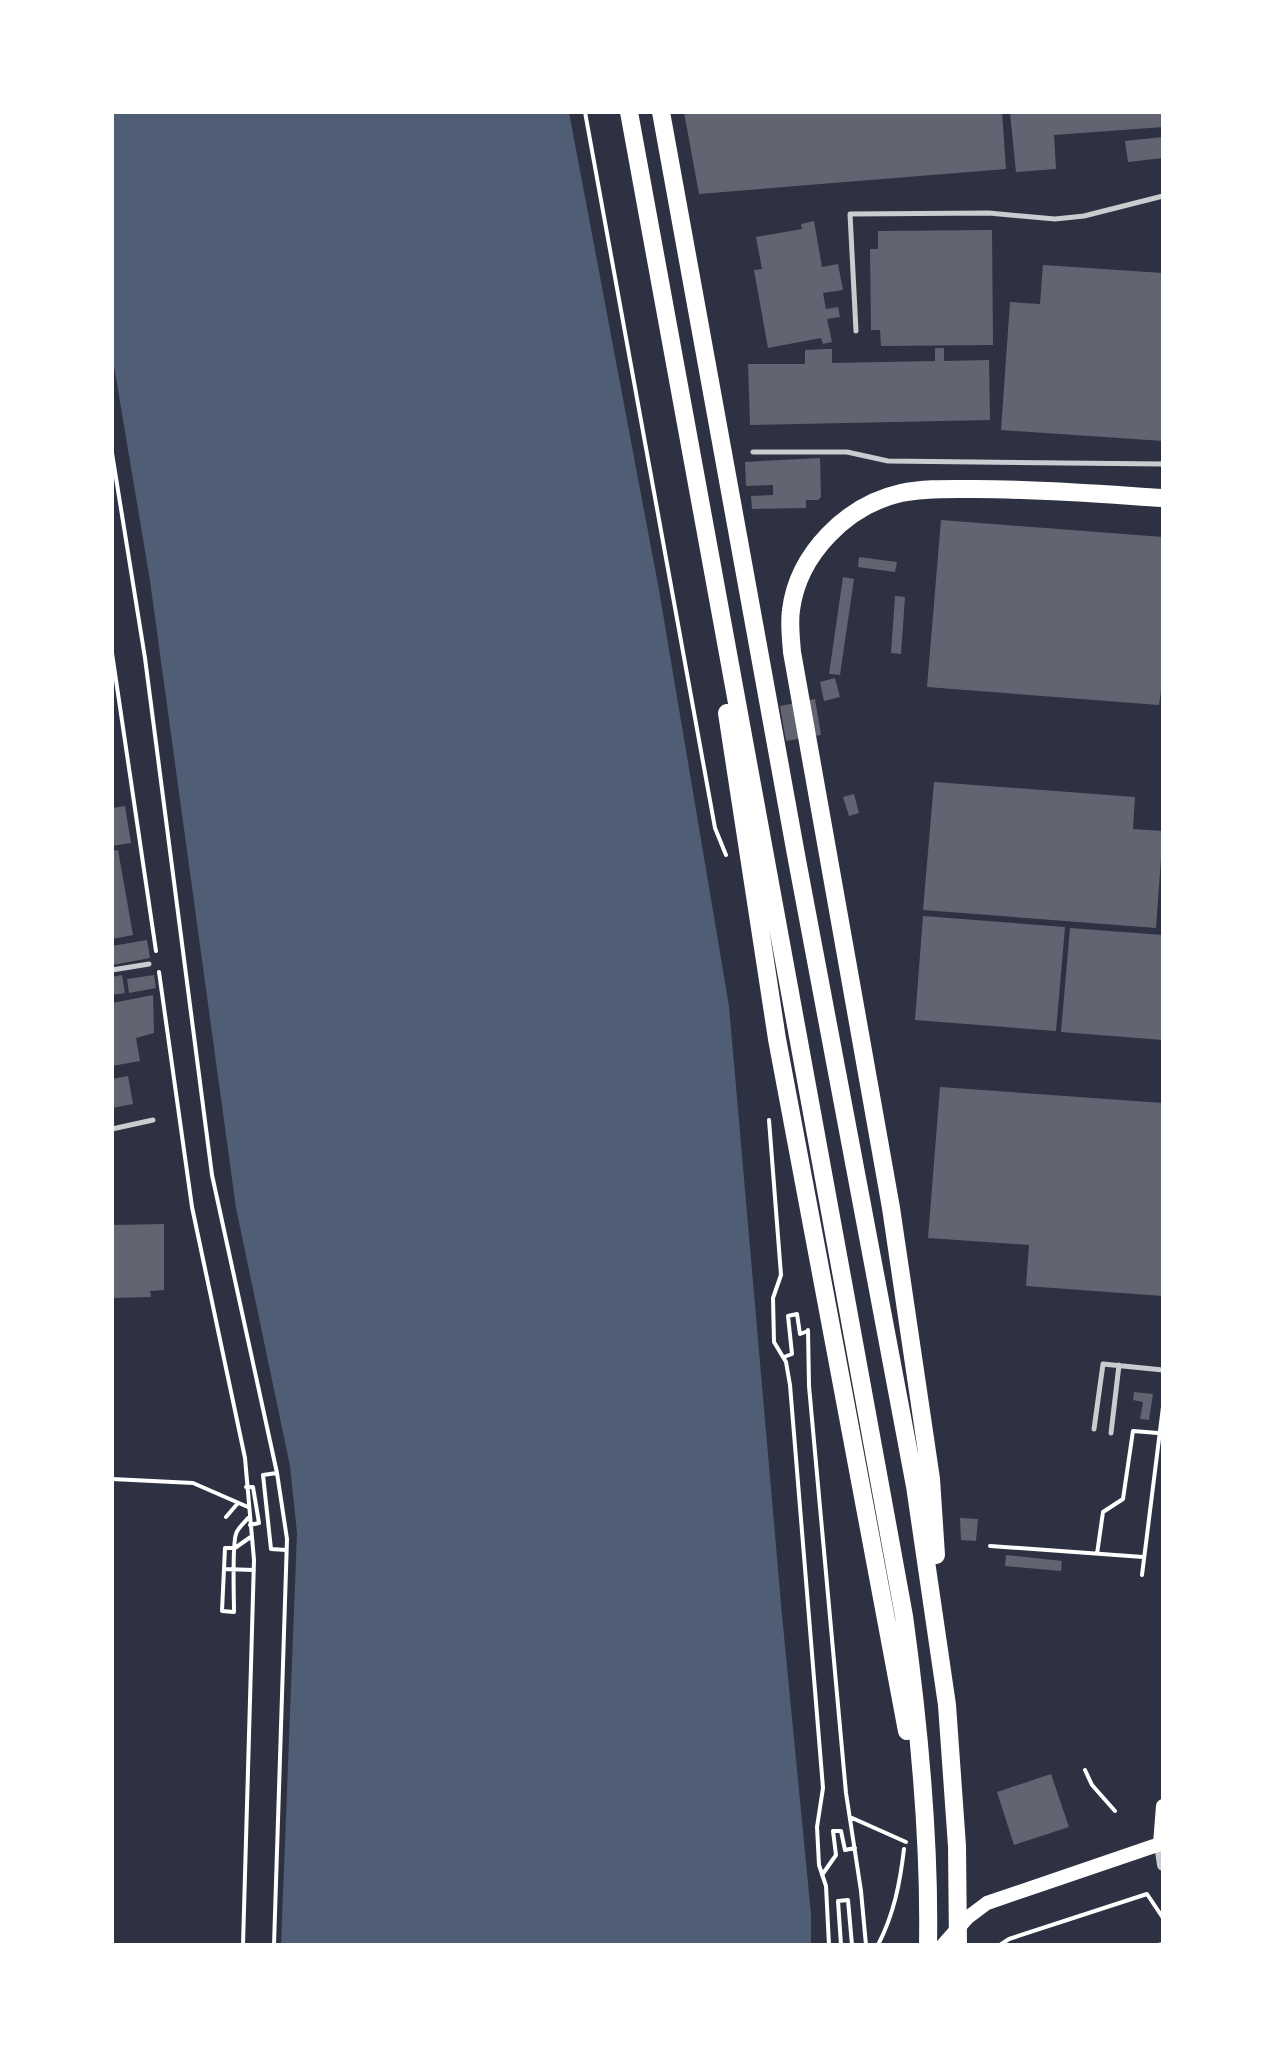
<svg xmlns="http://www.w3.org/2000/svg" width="1275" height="2057" font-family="'PT Sans',sans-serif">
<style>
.water{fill:#4f5d75}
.building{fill:#626471}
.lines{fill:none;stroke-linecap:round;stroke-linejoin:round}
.path{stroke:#fff;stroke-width:4}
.service{stroke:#caccd0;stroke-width:5}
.tertiary{stroke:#caccd0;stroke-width:12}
.secondary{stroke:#fff;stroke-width:14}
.motorway{stroke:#fff;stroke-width:18}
</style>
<rect width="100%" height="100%" fill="#2d3142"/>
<path class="water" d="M112 112H569L659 590 729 1006 782 1615 811 1914V1945H281L297 1533 290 1466 236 1208 150 581 112 354Z"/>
<path class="building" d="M684 112H1002L1006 169 699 194Z
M1027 112H1163V127L1054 135 1056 169 1016 172 1010 113Z
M1163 137V158L1128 162 1125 141Z
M814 221 822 267 838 264 843 290 823 293 826 309 838 307 840 317 827 319 832 342 823 344 821 338 768 348 754 270 762 269 756 237 802 229 801 224Z
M992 230 993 345 881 346 880 330H871L870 249H878V231Z
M1043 265 1163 273V441L1001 430 1010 302 1040 304Z
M935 348H944V361L989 360 990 420 750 425 748 364H805V350L826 349H832V363L935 361Z
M820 458 821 497 818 500H806V508L752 509 751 496 773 495V485L746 486 745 462Z
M941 520 1163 537V677L1159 705 927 687Z
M859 557 897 562 895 572 858 567Z
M843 577 854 579 840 675 829 674Z
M895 596 905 597 901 654 891 653Z
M835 678 840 697 824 701 820 682Z
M815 699 821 735 786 741 780 706Z
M934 782 1135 797 1133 829 1163 831 1156 928 923 910Z
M854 794 859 813 849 816 843 797Z
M125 806 131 843 112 846V808Z
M118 850 133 935 112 939V851Z
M923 916 1065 927 1056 1031 915 1020Z
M1070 928 1163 935V1040L1061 1032Z
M147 940 150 958 113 965 112 946Z
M122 975 125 993 112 995V977Z
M154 975 156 988 129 993 127 979Z
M153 995 154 1033 136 1038 140 1061 112 1066V1003Z
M128 1076 133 1104 112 1108V1079Z
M940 1087 1163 1103V1296L1026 1286 1029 1245 928 1238Z
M164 1224V1290L150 1291 151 1297 112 1298V1225Z
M1134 1392 1153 1394 1149 1420 1140 1419 1143 1402 1133 1400Z
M960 1518 978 1519 976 1541 961 1540Z
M1006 1555 1062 1561 1061 1571 1005 1566Z
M1051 1774 1069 1827 1014 1845 997 1792Z"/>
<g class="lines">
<path class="path" d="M585 112 715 828 726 855
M112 453 145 658 212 1175 277 1473 287 1539 274 1945
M112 653 156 951
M159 972 192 1207 245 1458 254 1560 243 1945
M769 1120 781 1275 773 1298 774 1342 786 1362 790 1385 823 1788 817 1827 819 1865 826 1886 829 1945
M808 1330 809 1386 846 1793 861 1891 866 1945
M784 1357 792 1354 788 1316 797 1314 800 1334 808 1331
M277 1473 263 1475 271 1549 286 1550
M112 1479 193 1483 248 1507
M246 1487H253L259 1523 250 1525
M226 1517 238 1503
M248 1518C244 1523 237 1529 236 1534 232 1545 234 1597 234 1612L222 1611 225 1548H235L252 1536
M990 1546 1143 1557
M1097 1554 1103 1512 1123 1499 1133 1431 1158 1433
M224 1569 254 1570
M1142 1575 1163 1407
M1085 1770 1092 1785 1115 1811
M850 1817 906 1842
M822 1875 836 1855 833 1831H841L845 1850 855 1848
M841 1945 838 1901 848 1900 852 1945
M878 1945C894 1914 900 1883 904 1849
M1000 1945 1009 1939 1147 1894 1163 1918
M1158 1945 1163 1944"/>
<path class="service" d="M856 331 850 214 989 213 1055 219 1084 216 1163 196
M753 452H847L888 461 1163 464
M112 970 149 964
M112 1129 153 1120
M1094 1429 1103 1364 1163 1370
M1111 1433 1119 1365"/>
<path class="tertiary" d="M1160 1844 1163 1865"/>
<path class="secondary" d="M943 1945 967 1918 987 1903 1160 1844 1163 1806"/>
<path class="motorway" d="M629 112 904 1616C919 1725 930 1835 928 1945
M661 112 797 860 915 1486 947 1705 957 1846 958 1945
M727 713 777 1039 907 1731
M936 1555 931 1479 891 1208 792 652C791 639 789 623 791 610 798 554 847 505 901 493 924 488 951 489 974 489 1037 489 1100 494 1163 498"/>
</g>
<rect width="1275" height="2057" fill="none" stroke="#ffffff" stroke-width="228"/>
</svg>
